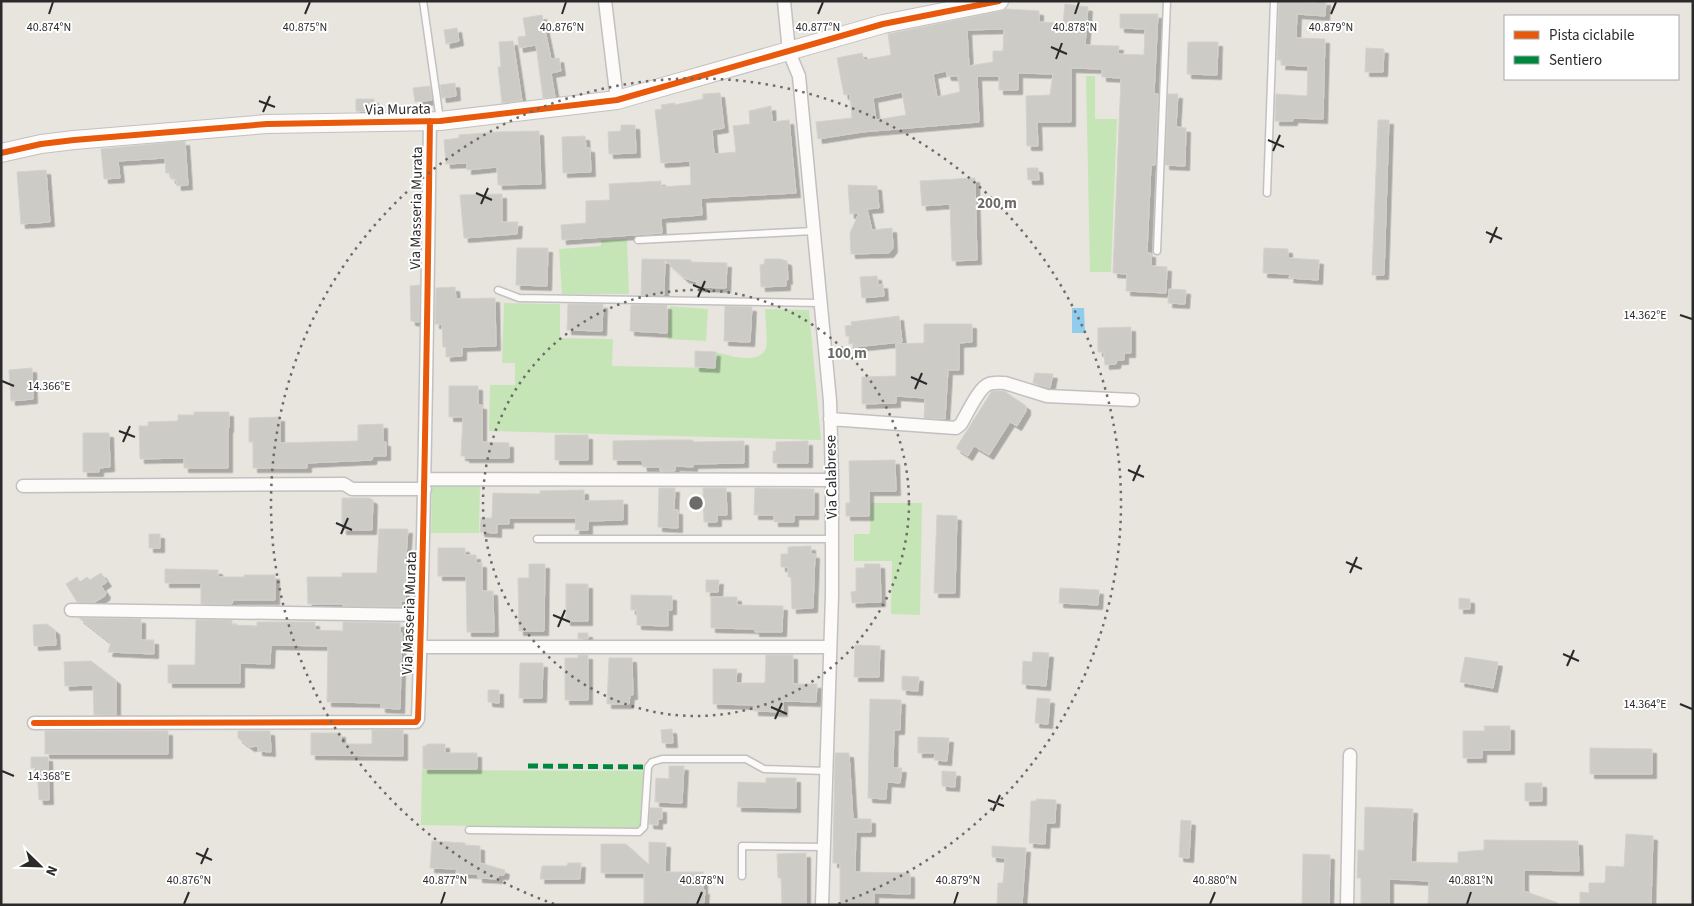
<svg xmlns="http://www.w3.org/2000/svg" width="1694" height="906" font-family="'Source Sans 3',sans-serif">
<style>
.green{fill:#c6e5b7}
.water{fill:#90cdec}
.building{fill:#cdcbc6;stroke:#d3d1cb;fill-rule:evenodd;filter:url(#shadow)}
.lines{fill:none;stroke-linecap:round;stroke-linejoin:round}
.lane-casing{stroke:#c2c1c1;stroke-width:9}
.street-casing{stroke:#c2c1c1;stroke-width:15}
.secondary-casing{stroke:#c2c1c1;stroke-width:20}
.lane{stroke:#fcfbfa;stroke-width:6}
.street{stroke:#fcfbfa;stroke-width:12}
.secondary{stroke:#fcfbfa;stroke-width:18}
.quiet{stroke:#00873e;stroke-width:5;stroke-dasharray:10 5;stroke-linecap:butt}
.cycleway-casing{stroke:#fff;stroke-width:9}
.cycleway{stroke:#e8590c;stroke-width:6}
.ticks{fill:none;stroke:#2a2a2a;stroke-width:2}
.ring{fill:none;stroke:#6c6b69;stroke-width:2.5;stroke-dasharray:2.5 5}
.labels{text-anchor:middle;stroke-width:4;stroke-linejoin:round;paint-order:stroke}
.street-label{font-size:15px;fill:#2a2a2a;stroke:#fff}
.ticks-label{font-size:12px;text-anchor:middle;fill:#2a2a2a;stroke:#fff;stroke-width:4;stroke-linejoin:round;paint-order:stroke}
.centre{fill:#6c6b69;stroke:#fff;stroke-width:2.5}
.ring-label{font-size:15px;text-anchor:middle;font-weight:bold;fill:#6c6b69;stroke:#fff;stroke-width:4;stroke-linejoin:round;paint-order:stroke}
</style>
<defs>
<filter id="shadow"><feDropShadow dx="4.5" dy="4.5" stdDeviation="0" flood-color="#0004"/></filter>
</defs>
<rect width="100%" height="100%" fill="#e8e5df"/>
<path class="green" d="M1086 76H1095V119H1117L1111 272H1090Z
M627 239 629 294H562L559 249 601 246V240Z
M504 303 560 304V338L613 339 612 366 715 368 716 352C728 356 760 365 766 348 768 339 765 318 765 309L809 310 821 440 489 431 490 385H515V363H502Z
M670 306 708 309 706 341 668 339Z
M432 483 480 484 479 533H431Z
M871 503H922L920 615 891 614 892 561H854V534H870Z
M422 770 644 771 642 825 637 829 421 825Z"/>
<path class="water" d="M1072 308H1084L1085 333H1072Z"/>
<path class="building" d="M1315 1H1326L1325 16 1297 14 1296 38 1325 39 1323 119 1293 118V121H1275L1276 94 1307 96 1308 66 1281 65 1282 60H1277L1279 2 1315 3Z
M1065 4 1088 7 1085 45 1119 46 1118 54 1144 55 1145 29 1120 28V14H1158L1154 94H1158L1155 165H1151L1147 253H1151V266L1167 267 1166 293 1126 291 1127 274 1113 273 1121 78 1102 77V69L1071 68V122H1037L1038 146H1027L1026 96 1050 95 1053 74 1018 73V90H999V76H977L979 122 862 132 818 139 816 122 852 118 850 94 844 95 837 58 862 53 864 60 891 55 888 34 1001 11 1006 9 1039 11V22L1063 23ZM1004 29 1003 51H993V62L969 66 967 30ZM946 71 947 76H958L960 92 937 97 933 74ZM902 92 906 115 876 120 873 98Z
M542 15 551 59 559 58 561 71 551 73 555 97 543 98 536 45 519 48 518 37 526 36 523 18Z
M457 28 459 41 446 44 444 30Z
M513 41 522 101 502 103 498 67H501L499 42Z
M1188 42H1218L1217 75 1187 74Z
M1366 48 1384 49 1383 72H1365Z
M455 83 456 96 442 98 440 85Z
M430 86 432 100 415 102 413 88Z
M720 93 724 128 712 130 714 154 736 152 733 126 750 124 749 111 771 106 772 122 789 120 796 193 701 198 702 215 661 218 662 233 562 240 561 225 586 223V201L610 200 609 184 661 181V187L691 185 690 161 661 163 655 110 662 109 661 105 675 103V105L703 99V94Z
M1168 94H1178L1176 127 1186 128 1185 166 1165 165Z
M356 99H374L373 112 356 111Z
M1378 120H1389L1384 275H1372Z
M621 125H635L636 153 609 154 608 132 621 131Z
M539 131 541 184 498 185 497 167 467 170V163L446 164 444 140 459 138V135L498 132Z
M585 136 586 148H590L591 172 563 173 562 137Z
M185 141 188 185 177 186 176 179H171V173H166L165 158 118 161 120 178 104 179 101 149Z
M1027 168H1038L1039 180H1028Z
M46 170 50 222 21 224 17 172Z
M975 178 977 260 952 261 950 204 922 206 920 181Z
M848 185 877 186 879 208 867 209 872 230 892 228 893 248 889 253 851 254 850 233 859 213 850 214Z
M502 194V222H518L517 234 464 238 460 195Z
M517 248H548L547 286 516 285Z
M1264 248 1288 249V258L1319 260 1318 280 1289 278 1290 274 1263 273Z
M642 259 691 260V262L727 263 726 288 697 287V282L684 278 665 260 664 295H641Z
M765 259H780L787 261 788 280 786 279V286L761 287 760 265 764 264Z
M877 276 878 285 883 284 884 296 862 298 860 277Z
M420 285 419 322 411 321 410 286Z
M455 287 456 299 495 298 496 346 462 347V356L446 357V347H443L442 324H435L436 288Z
M1169 289 1186 290 1185 304 1168 303Z
M568 304H603L602 331 567 330Z
M631 305H667V333L630 331Z
M725 306 752 307 750 342 724 341Z
M899 316 902 342 854 347V343L849 344V336H846L845 326 852 325 851 322Z
M924 324H972V342L959 343V370H948L945 419 924 418 925 398 896 396V403L862 404V377L896 376V344L924 343Z
M1131 327V353H1124V360H1117L1116 364 1105 365 1104 352H1098V328Z
M695 351 716 352 715 368 695 367Z
M32 368 33 399 11 401 9 370Z
M1035 373 1053 374 1050 388 1033 383Z
M449 386H478V405H482V442L509 443V458H465V456H461L463 417H449Z
M992 391H1004L1026 406V411L1017 426 1010 422 989 455 974 446 968 456 956 448Z
M194 412H229V428H228V468H184V458L140 459 139 426H148V422L178 421V415H194Z
M280 417V443L358 441V425L383 424V442H386V456H373L372 460 307 463V468H253V442H249V418Z
M83 433H109L110 467 99 468V472H83Z
M555 435H588V460H555Z
M660 440H693V442L744 441V463L693 464V467L675 466V471H660V467H643L642 460H613V441Z
M808 441V463H773V451H776V442Z
M895 460 896 491H869V516H846V503H850L849 461Z
M659 488H675L674 510H678V528L658 527Z
M703 488H726L727 515H717V522H704Z
M755 488 814 489V515H794V522H774V515H754Z
M584 490V501L623 500V520L588 521V530H575L576 518H509V524H497V533L480 532 481 518H492L493 493 540 494V491Z
M342 498H369L373 500 372 530H342Z
M937 515 957 516 955 593H934Z
M379 529H408L406 557H405V601H401V607L343 606V604H308L307 577H342V573H377Z
M149 534H160V548H149Z
M811 546V554H815L813 608 792 609 791 577H788V567H781V554H788V547Z
M438 548H465V555H476V563H482V591H493L494 632H467L466 576H438Z
M529 564H545L544 631H519L518 578H529Z
M864 564H880L881 602 852 603 851 592 856 591V568H865Z
M165 569 218 570V577H244V575H275V600H233L232 604H201V583H165Z
M101 573 107 582 101 586 106 593 105 596 95 602H77L66 584 77 577 80 582 87 577 90 580Z
M706 580H719L718 592H706Z
M566 584H588V621H566Z
M1060 588 1099 590 1098 605 1059 603Z
M631 595 672 596V610H668V626L637 625V610H631Z
M711 597H737V605L783 606 782 632H755V629L711 628Z
M1459 598 1470 599V609H1459Z
M79 618 141 619V640H154V654L108 652 111 643Z
M196 620H232V625L257 626V622H315V630L343 631V622L400 623V633H402L400 709 381 708V703L327 702 328 646 271 645 270 664 240 663V683H168V665H195Z
M47 624 55 630 56 645 34 646 33 625Z
M578 633H588V639H578Z
M855 645 880 646 879 677H854Z
M1033 652 1049 653 1046 686 1022 684 1023 661 1032 662Z
M578 655H588V700H565V658H578Z
M766 655H793V684H817L816 702 783 701V712L754 711V705L713 704V669H737L736 683H765Z
M1465 657 1498 662 1493 688 1460 682Z
M609 658H632L633 695H630L629 704H607Z
M91 661 116 680V715H94L93 685 65 686 64 662Z
M520 663H543L542 698H519Z
M902 676 919 677 918 691 902 690Z
M488 690H499V703L488 702Z
M1037 698 1050 699 1048 724 1035 723Z
M870 699 901 700 900 730H894L893 768H902L900 783 887 782 886 799 868 798Z
M1484 726H1510V750H1482V758H1463V731H1485Z
M672 729 673 743H662L661 730Z
M372 730H403V756L311 755V733H341V744H372Z
M45 731H168V754H45Z
M238 731H270L271 752 258 751V746L250 747 238 738Z
M918 737 949 738 947 761 934 760 935 753H918Z
M427 744H445V753H477V769H423V746H426Z
M1590 748 1652 749V774H1590Z
M835 753H849L853 819H871V832H856L855 872 910 873V894L874 893V905H840V863H833Z
M31 757H48L49 800H39L37 768H31Z
M669 766H684L682 803 655 802 656 778 669 779Z
M942 771 956 772 955 787 942 786Z
M766 778H796V808L737 807 738 782 766 783Z
M1525 783H1542V801H1525Z
M1037 799 1056 800 1055 823H1046L1045 844 1029 843 1031 801H1036Z
M1365 807 1413 809 1411 862 1458 863V852L1484 850V840L1578 841 1579 871 1524 870V891L1558 903V905H1428L1429 881 1389 879V905H1361V878H1357L1358 850 1364 851Z
M650 808H662V819H658V825L649 824Z
M1181 820 1191 821 1189 858 1179 857Z
M1626 834 1653 836 1651 905H1580V892L1589 893V883H1605L1606 866 1624 867Z
M432 841 465 843V845L480 846V863L505 870 504 875H498V879L478 878V874L456 873 457 869 430 868Z
M649 842 666 843 665 872H703V890H705L704 903H692V905H644V873H601V844H626L649 865Z
M992 846 1026 848 1022 905H997L998 883H1003L1005 858 992 857Z
M806 853V905H782L781 878H778L777 854Z
M1303 854 1330 855 1329 905H1302Z
M568 863H581L580 879H540L542 866H567Z"/>
<g class="lines">
<defs>
<path id="lane" d="M423 1 440 120
M1267 193 1274 1
M638 240 813 231
M1157 251 1167 1
M498 290 519 298 820 303
M537 539H832
M469 830 639 832 644 827 648 767 652 762 662 759H746L764 769 826 771
M742 876V846L824 847"/>
<path id="street" d="M605 1 617 100
M784 1 789 52 799 76 830 401 832 480V596L822 905
M830 419 956 428 961 424C967 414 979 387 989 384 994 382 1000 383 1005 383L1047 396 1133 400
M425 479 832 480
M23 486 344 484 352 489H425
M71 610 421 615
M420 647H830
M34 723 416 722 418 719C425 520 427 320 430 121
M1347 905 1350 755"/>
<path id="secondary" d="M1 153 41 144 74 140 267 124 440 121 617 100 883 24 999 1"/>
</defs>
<use href="#lane" class="lane-casing"/>
<use href="#street" class="street-casing"/>
<use href="#secondary" class="secondary-casing"/>
<use href="#lane" class="lane"/>
<use href="#street" class="street"/>
<use href="#secondary" class="secondary"/>
<path class="quiet" d="M528 766 648 767"/>
<defs>
<path id="cycleway" d="M1 153 41 144 74 140 267 124 440 121 617 100 883 24 999 1
M34 723 416 722 418 719C425 520 427 320 430 121"/>
</defs>
<use href="#cycleway" class="cycleway-casing"/>
<use href="#cycleway" class="cycleway"/>
</g>
<path class="ticks" d="M49 14 53 2M305 14 310 2M562 14 566 2M818 14 823 2M1075 14 1079 2M1331 14 1336 2M1051 47 1067 54M1056 59 1062 43M259 101 275 107M263 112 270 96M1268 140 1284 147M1273 151 1280 135M476 193 492 200M481 204 488 188M1486 232 1502 239M1490 243 1497 227M693 285 710 292M698 297 705 281M1680 315 1692 319M911 377 927 384M2 381 14 386M915 389 922 373M119 431 135 437M123 442 130 426M1128 470 1144 477M1133 481 1140 465M336 523 352 530M341 534 348 518M1346 562 1362 569M1350 573 1357 557M553 615 570 622M558 627 565 610M1563 654 1579 661M1567 666 1574 650M1680 704 1692 709M771 707 787 714M775 719 782 703M2 771 14 776M988 800 1004 806M993 811 1000 795M196 853 212 860M201 864 208 848M184 904 189 892M441 904 445 892M697 904 702 892M954 904 958 892M1210 904 1215 892M1467 904 1471 892"/>
<g class="ring">
<circle cx="696" cy="503" r="213"/>
<path d="M554 904A425 425 0 1 1 838 904"/>
</g>
<g class="labels">
<g class="street-label">
<text transform="translate(398 109) rotate(-1)" y="5">Via Murata</text>
<text transform="translate(416 208) rotate(-89)" y="5">Via Masseria Murata</text>
<text transform="translate(831 477) rotate(-91)" y="5">Via Calabrese</text>
<text transform="translate(409 613) rotate(-88)" y="5">Via Masseria Murata</text>
</g>
</g>
<g class="ticks-label">
<text x="49" y="31">40.874°N</text>
<text x="305" y="31">40.875°N</text>
<text x="562" y="31">40.876°N</text>
<text x="818" y="31">40.877°N</text>
<text x="1075" y="31">40.878°N</text>
<text x="1331" y="31">40.879°N</text>
<text x="1645" y="319">14.362°E</text>
<text x="49" y="390">14.366°E</text>
<text x="1645" y="708">14.364°E</text>
<text x="49" y="780">14.368°E</text>
<text x="189" y="884">40.876°N</text>
<text x="445" y="884">40.877°N</text>
<text x="702" y="884">40.878°N</text>
<text x="958" y="884">40.879°N</text>
<text x="1215" y="884">40.880°N</text>
<text x="1471" y="884">40.881°N</text>
</g>
<circle cx="696" cy="503" r="8" class="centre"/>
<g class="ring-label">
<text x="997" y="208">200 m</text>
<text x="847" y="358">100 m</text>
</g>
<rect width="1694" height="906" fill="none" stroke="#2a2a2a" stroke-width="5"/>
<rect x="1504" y="15" width="175" height="65" fill="#ffffff" stroke="#aaaaaa"/>
<rect x="1514" y="31" width="25" height="8" fill="#e8590c" stroke="#aaaaaa"/>
<text x="1549" y="40" font-size="15" fill="#2a2a2a">Pista ciclabile</text>
<rect x="1514" y="56" width="25" height="8" fill="#00873e" stroke="#aaaaaa"/>
<text x="1549" y="65" font-size="15" fill="#2a2a2a">Sentiero</text>
<g transform="translate(40 866) rotate(113)" stroke="#ffffff" stroke-width="4" paint-order="stroke">
<path d="M0-4L9 19L0 12L-9 19Z" fill="#2a2a2a"/>
<text y="-8" font-size="14" font-weight="bold" text-anchor="middle" fill="#2a2a2a">N</text>
</g>
</svg>
